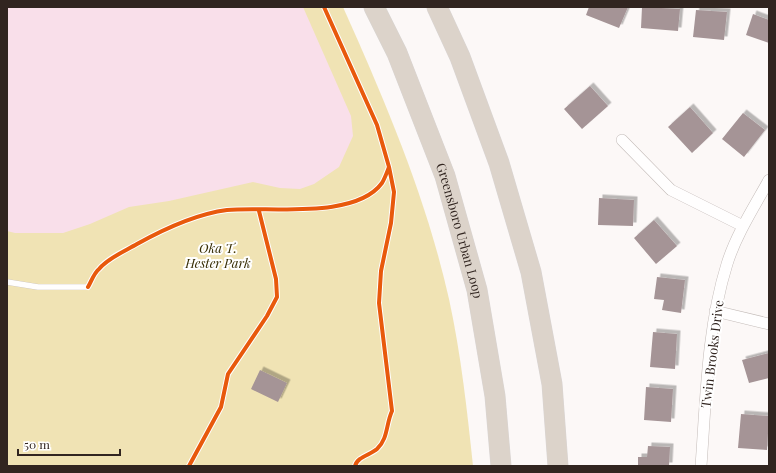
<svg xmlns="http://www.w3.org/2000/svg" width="776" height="473" font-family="'Playfair Display',serif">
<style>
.green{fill:#f0e3b4}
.water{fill:#f9dfea}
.building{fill:#a59496;filter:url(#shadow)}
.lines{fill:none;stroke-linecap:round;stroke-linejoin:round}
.service-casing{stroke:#c4bcb9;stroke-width:6}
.minor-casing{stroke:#c4bcb9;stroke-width:12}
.motorway-casing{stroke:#d9d5d4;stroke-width:21}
.service{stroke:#fffefe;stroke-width:5.5}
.minor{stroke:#fffefe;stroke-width:11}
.motorway{stroke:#dcd3ca;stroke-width:20}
.cycleway-casing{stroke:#fff;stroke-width:6}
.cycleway{stroke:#e8590c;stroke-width:4}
.labels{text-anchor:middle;stroke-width:4;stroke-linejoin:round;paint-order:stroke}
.street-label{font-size:13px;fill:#312520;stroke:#fff}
.park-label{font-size:13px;font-style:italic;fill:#362c03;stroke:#fff}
</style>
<defs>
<filter id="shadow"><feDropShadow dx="3.5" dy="-3.5" stdDeviation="0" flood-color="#0004"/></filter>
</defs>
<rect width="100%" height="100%" fill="#fcf8f7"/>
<path class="green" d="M7 7H343C385 101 426 197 449 299 461 354 467 410 473 466H7Z"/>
<path class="water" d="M7 7H303L351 116 353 136 339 167 314 184 300 189 280 188 253 182 169 201 129 207 90 224 63 233H15L7 231Z"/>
<path class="building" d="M589 7H628L619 28 586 15Z
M642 7 680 9 678 31 641 28Z
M696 10 727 12 724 40 693 37Z
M753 14 769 20V43L746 35Z
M590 86 608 106 582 129 564 109Z
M690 107 713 133 692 153 668 127Z
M743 113 765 130 744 157 722 139Z
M599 198 634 200 633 226 598 225Z
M654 220 677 246 656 264 634 238Z
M657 277 685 280 681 313 662 310 664 300 654 299Z
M653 332 677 334 675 369 650 367Z
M769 353V378L749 383 742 360Z
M260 370 287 383 278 402 251 389Z
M646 387 673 389 671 422 644 420Z
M741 414 769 416 767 450 738 448Z
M648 446 670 447 669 466H638V457H647Z"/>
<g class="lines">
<defs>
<path id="service" d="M7 282 38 287H88"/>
<path id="minor" d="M622 140 671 190 743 226
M715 311 769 324
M701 466C706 399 707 328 727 264 736 235 754 207 769 180"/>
<g id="motorway">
<path id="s1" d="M374 7 397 53 445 176 477 290 495 396 501 466"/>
<path d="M437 7 460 57 499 163 531 272 552 384 558 466"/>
</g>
</defs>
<use href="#service" class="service-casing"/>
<use href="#minor" class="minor-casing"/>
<use href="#motorway" class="motorway-casing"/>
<use href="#service" class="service"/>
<use href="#minor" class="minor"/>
<use href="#motorway" class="motorway"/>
<defs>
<path id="cycleway" d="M324 7 377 125 389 167 394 192 391 223 381 271 379 303 392 411C386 424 388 439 377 449 370 455 357 457 355 466
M88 287C91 282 94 273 99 269 108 258 125 251 137 244 164 229 196 214 227 210 267 206 355 220 382 183 385 178 387 172 389 167
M189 466 221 407 228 374 267 316 277 297 276 279 259 211"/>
</defs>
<use href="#cycleway" class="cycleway-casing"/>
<use href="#cycleway" class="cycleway"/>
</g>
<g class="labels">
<g class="street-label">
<text dy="5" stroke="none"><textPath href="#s1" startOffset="240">Greensboro Urban Loop</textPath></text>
<text transform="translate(712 354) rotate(-83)" y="5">Twin Brooks Drive</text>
</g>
<g class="park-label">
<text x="218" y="253">Oka T.<tspan x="218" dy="15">Hester Park</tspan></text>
</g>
</g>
<rect width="776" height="473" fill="none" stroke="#312520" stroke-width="16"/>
<path d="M18 449v6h102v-6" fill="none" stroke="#312520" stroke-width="2"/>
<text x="24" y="449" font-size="12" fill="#312520" stroke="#ffffff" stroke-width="3" paint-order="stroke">50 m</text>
</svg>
